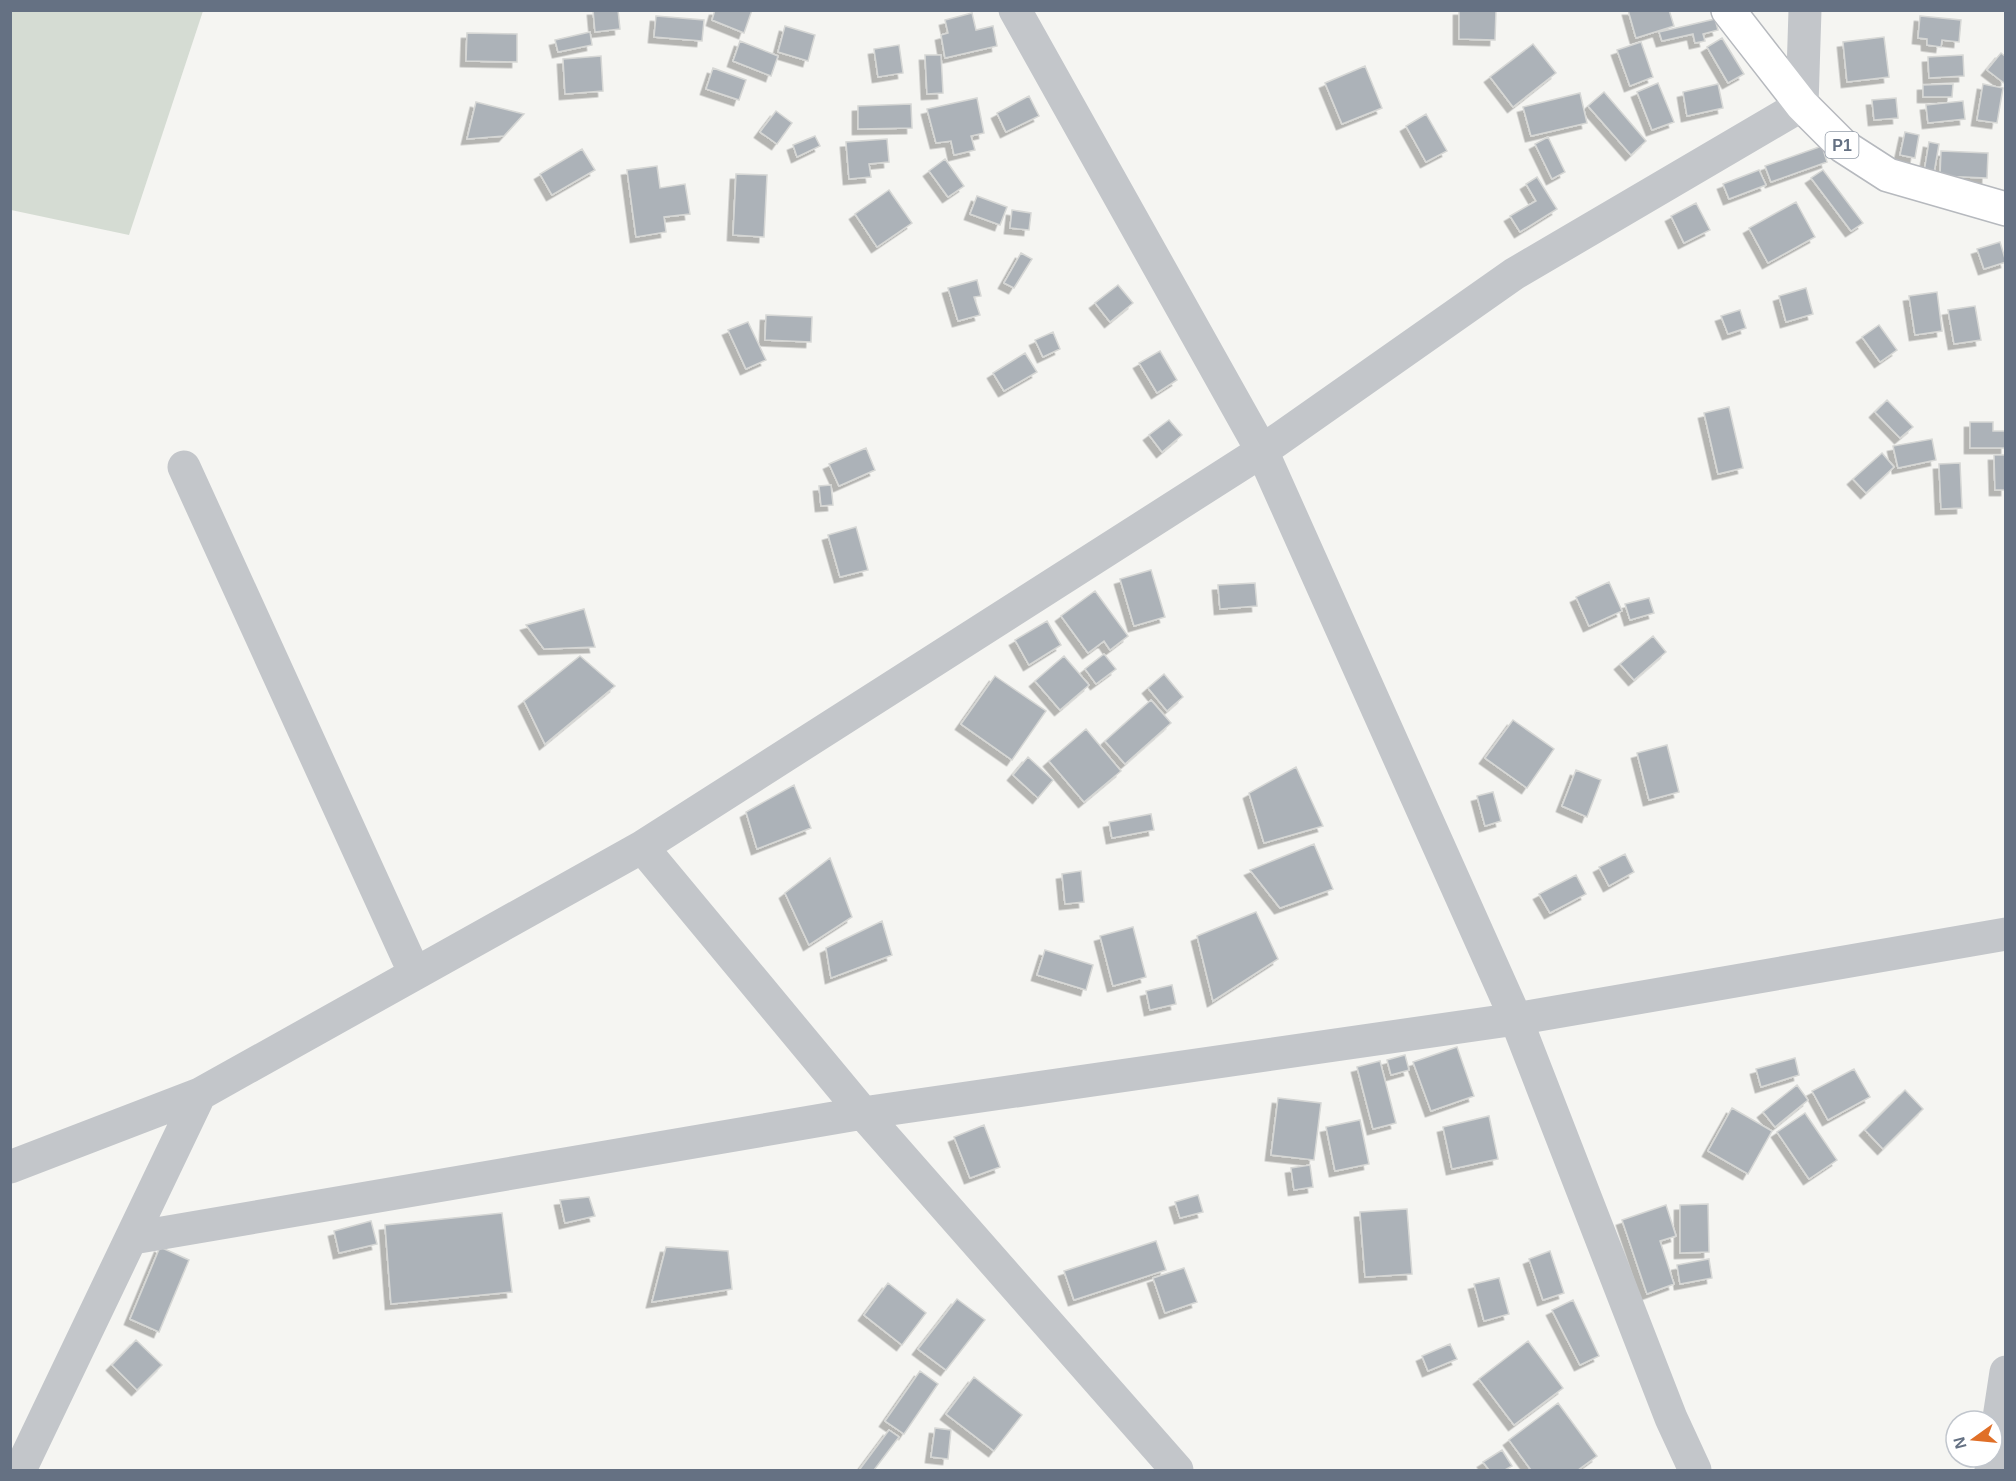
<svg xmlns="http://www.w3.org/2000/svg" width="2016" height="1481" font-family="Helvetica,sans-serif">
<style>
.green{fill:#d5dcd3}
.building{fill:#acb2b8;stroke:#d6d7d5;stroke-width:1.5;filter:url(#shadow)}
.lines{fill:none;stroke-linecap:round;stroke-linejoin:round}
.primary-casing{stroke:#b6b9be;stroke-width:36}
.minor{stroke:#c3c6ca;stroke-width:33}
.primary{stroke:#fff;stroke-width:33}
.labels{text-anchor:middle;stroke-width:6;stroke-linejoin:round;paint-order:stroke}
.shield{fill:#fff;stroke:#939ca8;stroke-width:1.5}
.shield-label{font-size:16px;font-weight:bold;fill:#657183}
</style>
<defs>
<filter id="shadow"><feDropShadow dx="-5.5" dy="5.5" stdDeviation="0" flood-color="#0004"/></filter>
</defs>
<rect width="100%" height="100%" fill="#f5f5f2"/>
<path class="green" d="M11 10 203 11 129 235 11 210Z"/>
<path class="building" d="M593 10H618L620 29 595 32Z
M715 10H752L744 33 712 20Z
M1459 10H1496L1495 40 1459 39Z
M1628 10H1669L1674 26 1636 38Z
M972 13 976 30 993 26 997 46 945 58 941 35 948 33 945 20Z
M656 16 704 20 702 41 654 37Z
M1920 16 1961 20 1959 42 1942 40 1941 47 1927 45V39L1918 38Z
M1715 19 1718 30 1703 34 1705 41 1695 43 1693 34 1662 41 1659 32Z
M785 26 815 35 808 61 778 52Z
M590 32 592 45 558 52 555 40Z
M467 33 517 34V62L466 61Z
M1884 37 1889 77 1847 82 1843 42Z
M1722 38 1744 74 1728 83 1707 47Z
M740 41 778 56 771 76 733 61Z
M1641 42 1653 77 1630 86 1617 50Z
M1533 44 1556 73 1513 107 1490 77Z
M899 45 903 73 878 77 874 49Z
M2001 53 2006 57V80L2004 83 1987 70Z
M925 55H941L943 93 927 94Z
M1963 55 1964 76 1929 78 1928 57Z
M601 56 603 91 565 94 563 59Z
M1365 66 1382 108 1342 124 1325 83Z
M713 68 746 80 739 100 706 89Z
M1658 83 1674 122 1652 130 1637 92Z
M1718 84 1723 108 1687 116 1683 92Z
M1953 84 1952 97H1923V85Z
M1983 84 2003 88 1997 123 1977 120Z
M1604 92 1646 141 1631 155 1588 106Z
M1580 93 1587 123 1531 136 1523 107Z
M1029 96 1039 116 1006 132 997 113Z
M977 98 984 133 971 136 975 150 954 155 951 141 936 143 927 109Z
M1896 98 1898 118 1874 120 1872 100Z
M1963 101 1965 119 1928 123 1926 105Z
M476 102 524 114 504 136 467 139Z
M911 104 912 128 858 129V106Z
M776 111 792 123 777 144 760 132Z
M1426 114 1447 151 1426 162 1406 126Z
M1905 132 1919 135 1915 158 1900 155Z
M815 136 820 146 797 157 793 145Z
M1548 137 1565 172 1552 179 1535 144Z
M887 139 889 162 869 164 871 177 849 179 846 142Z
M1929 142 1939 144 1934 173 1924 172Z
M1822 146 1827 162 1771 182 1765 166Z
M582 149 595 170 552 195 540 174Z
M1941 151 1988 153 1987 178 1940 176Z
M945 159 964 186 948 197 929 171Z
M657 166 660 188 685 184 690 214 664 217 666 232 636 237 627 170Z
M1759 170 1766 185 1729 199 1723 184Z
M1823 170 1863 223 1851 231 1811 178Z
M736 174 767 175 764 237 733 235Z
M1537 177 1557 209 1520 232 1510 216 1536 201 1526 184Z
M889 190 912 223 877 247 855 214Z
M977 196 1007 207 1000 225 970 214Z
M1796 202 1815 237 1768 263 1749 228Z
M1696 203 1710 230 1684 243 1671 216Z
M1012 210 1031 213 1029 230 1010 228Z
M2000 242 2006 262 1984 269 1977 249Z
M1021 253 1032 259 1014 288 1004 283Z
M977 280 981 296 974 297 980 315 958 321 948 288Z
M1118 285 1133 303 1110 322 1095 303Z
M1806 288 1813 314 1786 322 1779 296Z
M1937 292 1942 331 1915 335 1909 296Z
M1975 306 1981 340 1954 344 1948 310Z
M1740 310 1746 328 1728 334 1721 316Z
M766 315 812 317 811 342 765 340Z
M748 322 766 360 746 369 728 330Z
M1879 325 1897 350 1880 362 1862 337Z
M1053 332 1060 349 1043 357 1035 340Z
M1160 351 1177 380 1157 393 1139 363Z
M1025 353 1037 372 1004 391 993 373Z
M1887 400 1913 427 1900 438 1875 412Z
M1729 407 1743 468 1718 474 1704 413Z
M1169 420 1182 435 1162 452 1149 435Z
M1970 422H1993V431H2006V448H1970Z
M1932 439 1936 460 1898 468 1893 446Z
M866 448 875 470 839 486 829 464Z
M1882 453 1894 467 1866 493 1853 479Z
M1994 455H2006V490H1995Z
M1960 463 1962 508 1941 509 1939 464Z
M831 485 833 505 821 506 819 486Z
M856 527 868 570 840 577 828 535Z
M1151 570 1165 617 1134 626 1120 579Z
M1609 582 1622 611 1589 626 1576 597Z
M1255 583 1257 606 1220 609 1218 585Z
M1095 591 1128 636 1110 650 1104 641 1088 653 1061 616Z
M1649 598 1654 613 1630 620 1625 604Z
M584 609 595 647 544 649 526 625Z
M1047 621 1061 645 1029 665 1015 640Z
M1653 636 1666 652 1634 680 1620 664Z
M1104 654 1116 669 1096 684 1085 669Z
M580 656 615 686 545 744 524 701Z
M1064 656 1089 685 1060 710 1035 681Z
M1164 674 1183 697 1167 711 1148 688Z
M995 676 1046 711 1012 760 961 724Z
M1151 700 1171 723 1125 764 1105 741Z
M1513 720 1554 749 1527 788 1485 758Z
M1086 729 1121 771 1084 802 1049 761Z
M1667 745 1679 792 1649 800 1637 753Z
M1028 757 1053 780 1038 798 1013 775Z
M1296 767 1323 826 1264 843 1249 793Z
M1576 770 1601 780 1587 817 1562 806Z
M794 785 811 828 757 849 746 812Z
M1493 792 1501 821 1485 826 1477 796Z
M1151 814 1154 830 1112 838 1109 822Z
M1314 844 1333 889 1280 908 1250 870Z
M1625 854 1634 872 1609 886 1599 867Z
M830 858 852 917 809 945 785 893Z
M1081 871 1084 902 1065 904 1062 874Z
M1576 875 1586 894 1550 913 1539 894Z
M1256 912 1278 959 1213 1001 1197 936Z
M882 921 892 955 831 978 826 948Z
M1133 927 1146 977 1113 986 1100 936Z
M1045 950 1093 965 1086 990 1037 975Z
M1172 985 1176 1004 1150 1010 1146 991Z
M1457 1047 1474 1096 1431 1111 1413 1062Z
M1405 1055 1409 1070 1391 1075 1387 1060Z
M1795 1058 1799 1075 1761 1087 1756 1069Z
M1380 1061 1396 1123 1373 1129 1357 1067Z
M1854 1069 1870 1097 1828 1120 1812 1091Z
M1797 1085 1808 1100 1775 1127 1763 1112Z
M1905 1090 1923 1109 1883 1149 1865 1130Z
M1278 1098 1321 1103 1314 1160 1271 1155Z
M1732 1108 1772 1131 1748 1174 1708 1151Z
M1805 1113 1837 1160 1809 1179 1777 1132Z
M1489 1116 1498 1159 1452 1169 1443 1127Z
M1360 1120 1369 1164 1335 1171 1326 1127Z
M984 1125 1000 1167 970 1178 954 1137Z
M1310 1165 1313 1187 1294 1190 1291 1168Z
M1198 1195 1203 1212 1180 1218 1175 1202Z
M589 1197 595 1216 565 1223 560 1200Z
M1708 1204 1709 1252 1680 1253V1205Z
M1666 1205 1676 1236 1660 1241 1674 1284 1647 1294 1622 1220Z
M1407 1209 1412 1274 1365 1277 1360 1212Z
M502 1213 512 1292 391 1304 385 1225Z
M371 1221 377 1244 339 1253 334 1231Z
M1156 1241 1166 1270 1074 1300 1064 1271Z
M160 1247 189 1260 159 1332 130 1319Z
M666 1247 728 1251 732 1289 652 1302Z
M1550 1251 1564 1293 1543 1300 1529 1259Z
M1709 1259 1712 1278 1680 1284 1677 1265Z
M1184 1268 1197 1302 1165 1313 1153 1278Z
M1499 1278 1509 1314 1484 1321 1474 1284Z
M888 1283 926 1313 902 1345 864 1315Z
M957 1299 985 1320 946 1370 918 1349Z
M1573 1300 1599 1356 1580 1365 1552 1310Z
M136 1340 162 1365 137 1390 112 1365Z
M1528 1341 1563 1388 1514 1425 1479 1379Z
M1450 1344 1457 1359 1428 1371 1422 1356Z
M920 1371 938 1384 904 1434 885 1421Z
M974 1377 1022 1415 994 1451 946 1414Z
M1558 1403 1597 1456 1578 1470H1531L1509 1440Z
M935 1428 951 1430 948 1459 931 1457Z
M889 1430 899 1437 874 1470H862L860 1469Z
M1502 1450 1512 1466 1505 1470H1489L1483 1462Z"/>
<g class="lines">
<defs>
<path id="primary" d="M1728 10 1802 105 1843 146 1888 175 2006 209"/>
</defs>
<use href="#primary" class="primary-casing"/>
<path class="minor" d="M1015 10 1262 451 1516 1019 1671 1418 1695 1470
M184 467 415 974
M642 847 863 1113 1177 1470
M10 1167 200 1094
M133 1238 863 1113 1516 1019 2006 934
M20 1470 200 1094 642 847 1262 451 1514 274 1802 105 1805 10
M1991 1470 2006 1372"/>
<use href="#primary" class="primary"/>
</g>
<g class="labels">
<rect class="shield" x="1825.5" y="132" width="33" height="26" rx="4.5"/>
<g class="shield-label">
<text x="1842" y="151">P1</text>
</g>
</g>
<rect width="2016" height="1481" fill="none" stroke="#657183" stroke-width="24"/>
<g transform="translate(1974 1439) rotate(255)"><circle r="28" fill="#ffffff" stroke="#c1c6cd" stroke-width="1.5"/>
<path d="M0-4.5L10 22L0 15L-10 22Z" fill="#e06f27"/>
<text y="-9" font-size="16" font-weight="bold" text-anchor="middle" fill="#657183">N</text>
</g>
</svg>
